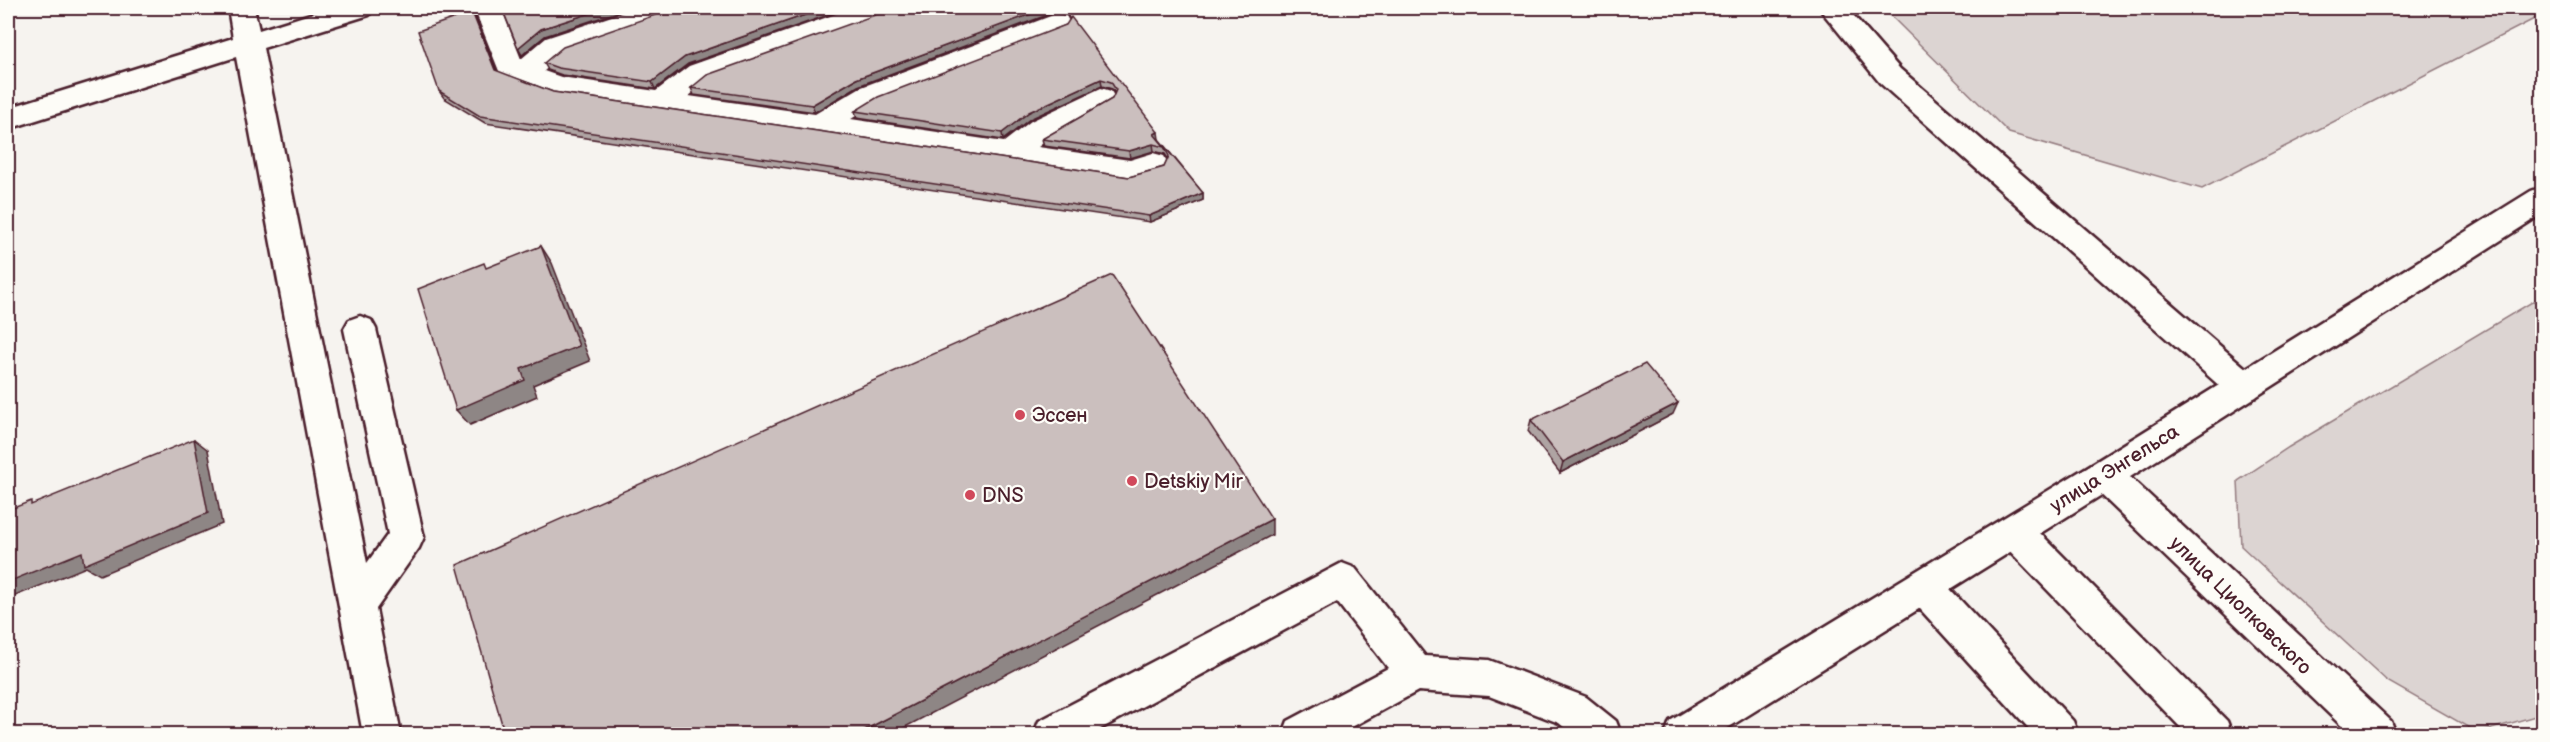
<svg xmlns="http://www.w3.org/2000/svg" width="2550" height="742" font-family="'Balsamiq Sans',sans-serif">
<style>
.green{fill:#dcd4d2;stroke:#937a7e;stroke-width:1.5}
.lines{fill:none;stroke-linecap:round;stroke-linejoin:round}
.minor-casing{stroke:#4a1f2b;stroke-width:5}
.major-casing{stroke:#4a1f2b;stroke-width:5}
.minor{fill:#fdfcf7;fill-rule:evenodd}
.major{fill:#fdfcf7;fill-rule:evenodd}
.wall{fill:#afa4a3;stroke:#4a1f2b;stroke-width:1.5}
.shaded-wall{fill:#8e8685;stroke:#4a1f2b;stroke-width:1.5}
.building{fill:#cbbfbe;stroke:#4a1f2b;stroke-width:1.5}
.poi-dot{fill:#d1495b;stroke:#fdfcf7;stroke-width:2}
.labels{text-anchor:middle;stroke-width:4.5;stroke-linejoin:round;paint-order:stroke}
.poi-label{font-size:20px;fill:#4a1f2b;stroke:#fdfcf7;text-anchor:start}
.street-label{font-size:20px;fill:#4a1f2b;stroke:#fdfcf7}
</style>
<rect width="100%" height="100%" fill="#f6f3ef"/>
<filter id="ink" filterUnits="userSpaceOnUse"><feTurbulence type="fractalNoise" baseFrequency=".0167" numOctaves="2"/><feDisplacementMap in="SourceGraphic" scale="12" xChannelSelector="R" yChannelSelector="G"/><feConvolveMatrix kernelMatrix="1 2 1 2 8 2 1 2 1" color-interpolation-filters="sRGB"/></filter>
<g filter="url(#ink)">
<path class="green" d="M1883 8H2542V15L2202 189 2009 133Z
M2542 296V714L2478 733 2387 681 2241 546 2238 481 2289 447Z"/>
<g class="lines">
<defs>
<path id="minor" d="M228 8H254L259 30 330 8H373L369 15 263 48 367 563 388 534 344 329 349 320 360 316 371 320 376 329 424 537 419 548 376 609 401 734H363L236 57 8 129V108L233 38Z
M474 8H501L521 59 546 38 636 8H676L673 15 566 52 544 71 561 77 656 91 689 66 853 8H893L890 15 709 80 689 96 815 114 859 88 1056 14 1066 16 1070 23 1066 30 879 102 851 119 1004 142 1031 121 1101 88 1111 91 1115 98 1111 105 1051 137 1038 147 1130 160 1153 153 1164 156 1168 164 1164 172 1130 182 557 97 501 76Z
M1819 8H1847L1900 69 2256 377 2261 387 2256 397 2244 401 2232 397 1880 83Z
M2104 460 2116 464 2391 721 2396 734H2350L2092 486 2087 475 2092 464Z
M2014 515 2027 520 2227 721 2232 734H2187L2001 542 1996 531 2001 520Z
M1342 563 1355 568 1425 656 1489 660 1586 697 1616 721 1621 734H1572L1559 723 1489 696 1418 691 1339 734H1283L1288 721 1388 668 1337 602 1091 734H1034L1039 721Z
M1924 570 1937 575 2073 721 2078 734H2034L1911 599 1906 587 1911 575Z"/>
<path id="major" d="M2542 187V214L2116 486 1718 734H1665L1670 721 2092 464 2531 191Z"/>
</defs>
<use href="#minor" class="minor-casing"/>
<use href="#major" class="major-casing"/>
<use href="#minor" class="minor"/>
<use href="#major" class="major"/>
</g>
<path class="wall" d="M671 8H848L688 64 655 89 562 75 548 70 544 63 670 10Z
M890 8H1063L1064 13 1055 12 858 86 815 112 694 95 691 88 889 10Z
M476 19 496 71 553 92 1129 177 1164 167 1168 159 1165 154 1154 151 1130 158 1044 146 1042 139 1112 99 1115 93 1112 89 1102 86 1030 119 1003 140 857 118 855 111 1066 25 1203 193V200L1150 222 485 123 444 98 439 91Z
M1673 414 1560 473 1528 431 1531 420Z"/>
<path class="shaded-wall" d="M606 8H630L545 36 522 55 518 48 541 29Z
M825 8H848L688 64 655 89 652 82 685 57Z
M1047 8H1054L1055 12 858 86 815 112 812 105 856 79Z
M472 12 476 19 499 77 495 70Z
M1101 79 1102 86 1030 119 1003 140 1002 133 1029 112Z
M1158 132 1159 139 1155 140 1154 134Z
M1153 144 1154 151 1130 158 1129 151Z
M1203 193V200L1150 222 1149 216Z
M541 246 552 263 590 361 533 385 537 396 470 425 456 410 521 369Z
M1678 403 1673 414 1560 473 1563 462Z
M194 439 208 450 222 524 100 575 86 567 8 599V582Z
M1272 519V535L890 735H855Z"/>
<path class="building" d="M502 8H606L541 29 518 48Z
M671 8H825L685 57 652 82 558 68 544 63 563 47 670 10Z
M890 8H1047L856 79 812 105 691 88 707 75 889 10Z
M472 12 495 70 553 92 1129 177 1164 167 1169 156 1164 147 1153 144 1129 151 1042 139 1112 99 1116 90 1111 82 1101 79 1029 112 1002 133 855 111 878 97 1066 25 1071 17 1158 132 1154 134 1203 193 1149 216 480 116 439 91 418 31Z
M541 246 579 346 521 369 525 380 456 410 418 289 484 263 486 268Z
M1112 275 1272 519 855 735H505L457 565Z
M1645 364 1678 403 1563 462 1531 420Z
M194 439 208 513 84 565 82 552 8 582V510L31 501V505Z"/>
</g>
<g class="poi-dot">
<circle cx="1020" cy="415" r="6"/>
<circle cx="1132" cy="481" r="6"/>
<circle cx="970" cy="495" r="6"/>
</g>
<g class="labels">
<g class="poi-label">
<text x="1032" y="422">Эссен</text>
<text x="1144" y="488">Detskiy Mir</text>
<text x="982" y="502">DNS</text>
</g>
<g class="street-label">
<text transform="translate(2114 468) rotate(-32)" y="7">улица Энгельса</text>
<text transform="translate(2241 605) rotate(44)" y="7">улица Циолковского</text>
</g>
</g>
<rect width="2550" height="742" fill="none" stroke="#fdfcf7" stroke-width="30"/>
<rect x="15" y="15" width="2520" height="712" fill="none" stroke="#4a1f2b" stroke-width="2" filter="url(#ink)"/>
</svg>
